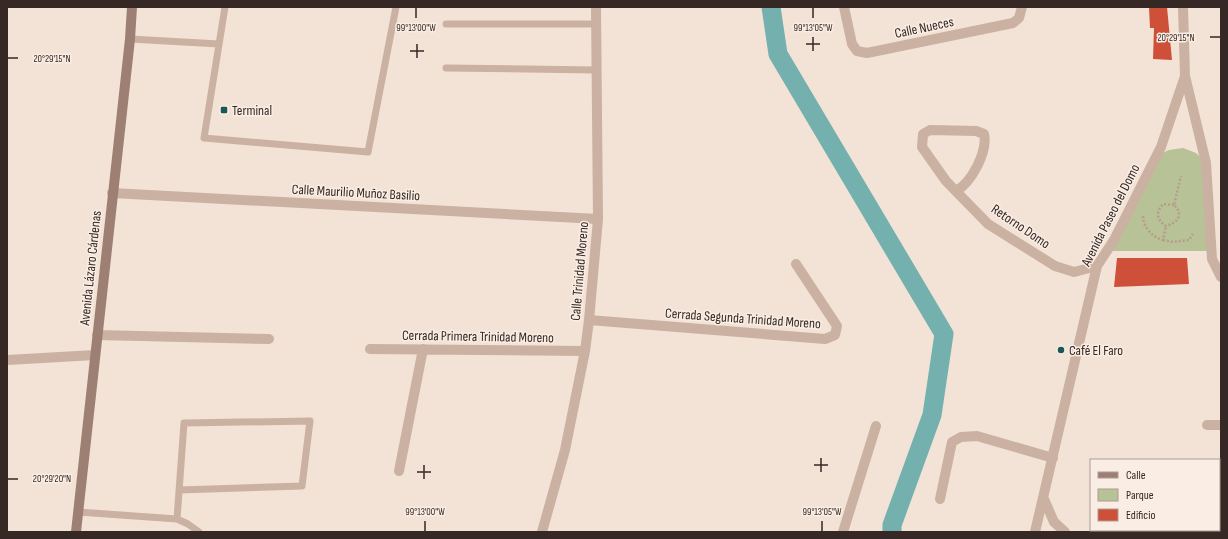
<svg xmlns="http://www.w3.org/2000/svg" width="1228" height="539" font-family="'Sofia Sans Condensed',sans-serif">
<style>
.green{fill:#b7c296}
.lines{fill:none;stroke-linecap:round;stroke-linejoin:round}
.canal{stroke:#74b1ae;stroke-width:19}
.building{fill:#ce5039}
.path{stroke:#b79b8c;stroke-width:2.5;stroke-dasharray:2 2;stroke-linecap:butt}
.lane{stroke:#cbb1a2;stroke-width:7}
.street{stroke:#cbb1a2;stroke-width:10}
.secondary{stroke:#9e7f73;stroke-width:10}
.ticks{fill:none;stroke:#352825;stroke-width:1.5}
.poi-dot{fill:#185957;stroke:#faede3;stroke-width:1.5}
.labels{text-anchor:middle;stroke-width:3;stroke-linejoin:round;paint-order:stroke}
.street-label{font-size:14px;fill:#352825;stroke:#faede3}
.poi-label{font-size:14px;fill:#352825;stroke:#faede3;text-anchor:start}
.ticks-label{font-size:10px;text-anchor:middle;fill:#352825;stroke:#faede3;stroke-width:3;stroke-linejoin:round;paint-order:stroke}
</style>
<rect width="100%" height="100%" fill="#f2e3d6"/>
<path class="green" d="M1183 148 1196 153 1206 163 1211 251H1107L1156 156 1169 150Z"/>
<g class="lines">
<path class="canal" d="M771 7 778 54 944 334 932 415 892 525V532"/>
</g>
<path class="building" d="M1149 7H1167L1172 60 1153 59 1154 28H1150Z
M1117 258H1187L1189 284 1114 287Z"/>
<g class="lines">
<path class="path" d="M1174 205 1163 204C1155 213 1157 220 1166 226 1178 223 1184 214 1174 205L1181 176
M1143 216C1143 227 1152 237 1163 240L1166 226
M1163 240 1173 242 1189 240 1193 234"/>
<path class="lane" d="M225 7 204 138 368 152 396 7
M446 24H595
M130 39 219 44
M446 68 596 70
M78 512 177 519 184 423 310 421 302 486 179 490
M177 519 188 524 199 532"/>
<path class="street" d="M844 7 852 44 857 51 867 53 1013 23 1019 18 1022 7
M1185 76 1206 163 1212 259 1221 277
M956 191C971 183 988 152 984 134L976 131 930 130 923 134 922 147 946 181 988 224 1055 266 1074 272 1097 266
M112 193 598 219
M589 320 825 339 835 335 837 326 796 264
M97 335 269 339
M370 349 585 351
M7 360 95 355
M1207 425H1221
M399 471 423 349
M940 499 952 442 961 437 977 436 1053 458
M1044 499 1054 522 1065 532
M542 532 565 450 585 351 589 320 598 219 596 7
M843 532 876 426
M1035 532 1097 266 1114 240 1161 147 1185 76 1183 7"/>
<path class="secondary" d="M76 532 130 39 132 7"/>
</g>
<path class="ticks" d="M416 8V18M813 8V18M813 37V51M1210 37H1220M417 44V58M806 44H820M410 51H424M8 58H18M821 458V472M424 465V479M814 465H828M417 472H431M8 479H18M425 521V531M822 521V531"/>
<g class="poi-dot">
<rect x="220" y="106" width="8" height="8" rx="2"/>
<circle cx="1061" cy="350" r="4"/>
</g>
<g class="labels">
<g class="street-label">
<text transform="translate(924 27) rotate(-12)" y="5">Calle Nueces</text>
<text transform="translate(356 192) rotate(3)" y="5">Calle Maurilio Muñoz Basilio</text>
<text transform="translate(1110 215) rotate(-63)" y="5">Avenida Paseo del Domo</text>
<text transform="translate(1021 226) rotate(34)" y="5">Retorno Domo</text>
<text transform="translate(90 268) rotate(-84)" y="5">Avenida Lázaro Cárdenas</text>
<text transform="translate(579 271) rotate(-85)" y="5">Calle Trinidad Moreno</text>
<text transform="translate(743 318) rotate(4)" y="5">Cerrada Segunda Trinidad Moreno</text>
<text transform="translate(478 336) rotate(1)" y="5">Cerrada Primera Trinidad Moreno</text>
</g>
<g class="poi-label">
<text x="232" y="115">Terminal</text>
<text x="1069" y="355">Café El Faro</text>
</g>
</g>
<g class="ticks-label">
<text x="416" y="31">99°13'00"W</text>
<text x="813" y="31">99°13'05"W</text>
<text x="1176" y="41">20°29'15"N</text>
<text x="52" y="62">20°29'15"N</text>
<text x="52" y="482">20°29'20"N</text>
<text x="425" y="515">99°13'00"W</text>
<text x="822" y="515">99°13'05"W</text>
</g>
<rect width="1228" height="539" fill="none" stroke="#352825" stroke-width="16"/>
<rect x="1090" y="459" width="130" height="72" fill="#faede3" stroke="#ab9e97"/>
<rect x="1098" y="472" width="20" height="6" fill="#9e7f73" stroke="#ab9e97"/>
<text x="1126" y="479" font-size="12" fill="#352825">Calle</text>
<rect x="1098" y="489" width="20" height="12" fill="#b7c296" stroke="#ab9e97"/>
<text x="1126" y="499" font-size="12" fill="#352825">Parque</text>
<rect x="1098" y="509" width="20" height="12" fill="#ce5039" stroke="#ab9e97"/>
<text x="1126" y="519" font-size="12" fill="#352825">Edificio</text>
</svg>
